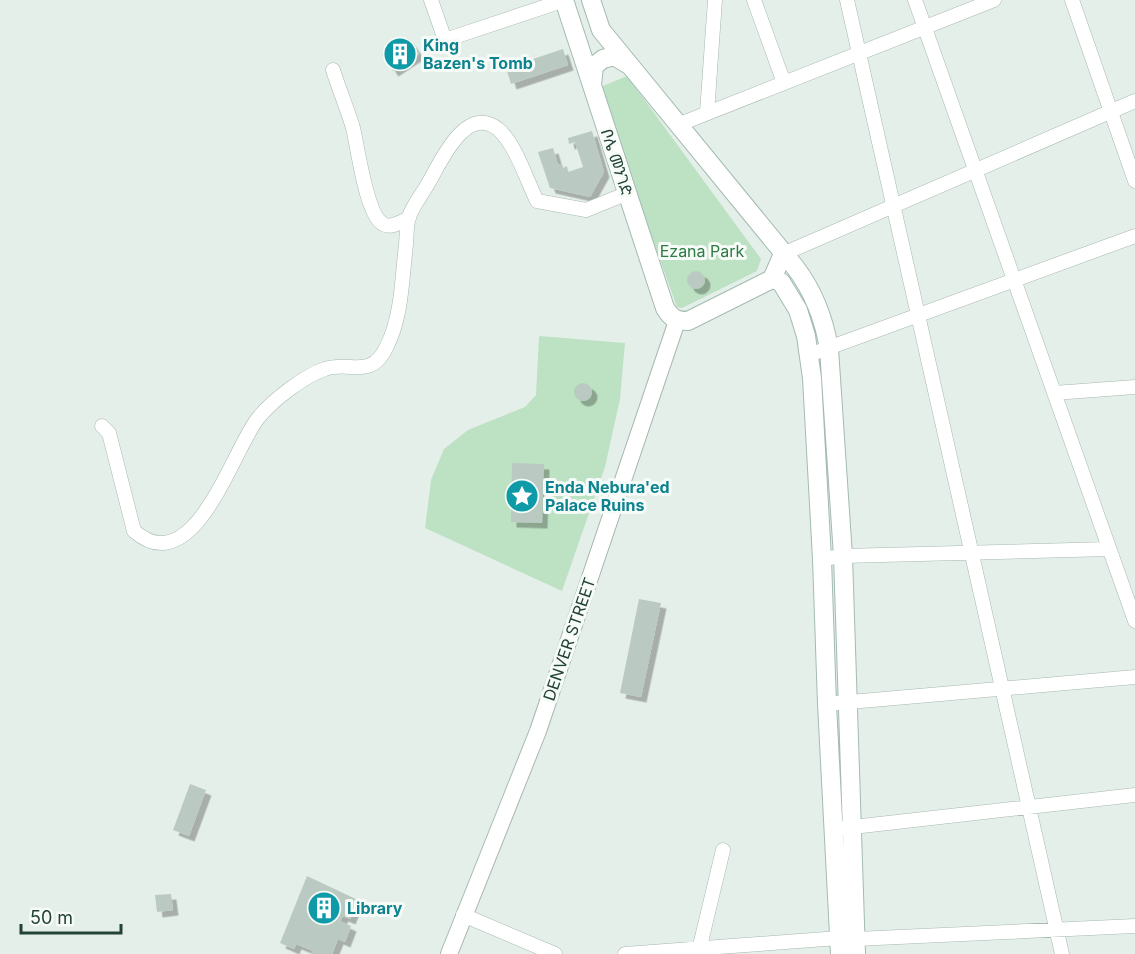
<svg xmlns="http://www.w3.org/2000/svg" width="1135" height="954" font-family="Inter,'Noto Sans Ethiopic',sans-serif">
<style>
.green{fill:#bde1c3}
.building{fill:#bacac2;filter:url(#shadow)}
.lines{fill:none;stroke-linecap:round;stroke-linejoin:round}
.minor-casing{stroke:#a7b8b0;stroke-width:15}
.tertiary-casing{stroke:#a7b8b0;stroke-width:18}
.secondary-casing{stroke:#a3bbb0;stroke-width:20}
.minor{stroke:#fff;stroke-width:14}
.tertiary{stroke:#fff;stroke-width:16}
.secondary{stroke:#fff;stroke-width:18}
.labels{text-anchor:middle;stroke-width:6;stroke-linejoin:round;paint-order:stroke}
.culture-label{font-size:16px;font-weight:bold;fill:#0d838f;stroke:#f6fbf8;text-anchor:start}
.street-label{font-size:16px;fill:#234236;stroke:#f6fbf8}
.park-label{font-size:16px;fill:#2b7b40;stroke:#f6fbf8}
</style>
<defs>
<filter id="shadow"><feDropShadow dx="5.5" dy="5.5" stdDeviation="0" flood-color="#0004"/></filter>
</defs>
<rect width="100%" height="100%" fill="#e5efe9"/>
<path class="green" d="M627 76 761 259 757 271 682 308 677 307 598 88Z
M539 336 625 343 620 399 605 467 562 591 425 528 431 480 444 449 468 430 525 407 536 395Z"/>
<path class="building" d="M408 38 419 54 393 71 382 55Z
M563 49 568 65 511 84 506 68Z
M592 131 604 172 590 197 550 188 538 152 553 148 558 165 562 164 563 168 567 166 568 172 583 167 575 142 569 144 568 138Z
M687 280a9 9 0 1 1 18 0a9 9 0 1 1-18 0Z
M574 392a9 9 0 1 1 18 0a9 9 0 1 1-18 0Z
M512 463 544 464 542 523 511 522Z
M639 599 661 603 641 697 620 693Z
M190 784 206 790 189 836 173 830Z
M307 876 358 900 350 919 343 916 340 921 351 926 345 942 338 939 332 954H311L313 951 296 944 294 949 280 943Z
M171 894 173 910 157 912 155 895Z"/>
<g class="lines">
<defs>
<path id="minor" d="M431 0 445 40 565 0
M754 0 784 83
M847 0 1062 954
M915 0 1135 621
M1072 0 1135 181
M333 70C339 89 347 108 353 128 358 148 366 215 383 224 391 229 401 222 409 218
M707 113 715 0
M680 124 994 0
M783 254 1135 101
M809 355 1135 236
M1054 393 1135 387
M102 426 109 433 134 531C195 584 233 447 259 417 273 400 304 376 325 369 350 360 371 381 387 346 402 316 402 278 406 244 407 236 406 225 409 217 413 205 423 193 429 182 441 161 466 104 498 129 515 143 527 181 537 201L586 210 628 193
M822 559 843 556 1109 549
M827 704 1135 677
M844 828 1135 795
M463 915 555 954
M699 950 723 850
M625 954 839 938 856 939 1135 926"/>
<path id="tertiary" d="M449 954 538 731 677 321"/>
<path id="secondary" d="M564 0 665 308C671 318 676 321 688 321L772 279 783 254
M591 0 601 30 795 267C814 292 824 318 829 349L843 556 856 954
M592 85 594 66 603 59 614 56 629 65
M772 279 781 282 798 310 806 336 812 378 822 559 827 704 840 954"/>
</defs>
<use href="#minor" class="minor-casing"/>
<use href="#tertiary" class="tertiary-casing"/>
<use href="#secondary" class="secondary-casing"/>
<use href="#minor" class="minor"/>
<use href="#tertiary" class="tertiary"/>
<use href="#secondary" class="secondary"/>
</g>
<defs>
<symbol id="building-disc" viewBox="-11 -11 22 22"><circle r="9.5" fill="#0f9aa8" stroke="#f6fbf8"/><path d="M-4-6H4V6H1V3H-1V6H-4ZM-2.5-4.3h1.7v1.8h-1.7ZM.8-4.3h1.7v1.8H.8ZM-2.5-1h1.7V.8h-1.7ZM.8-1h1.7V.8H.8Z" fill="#fff"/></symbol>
<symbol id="sight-disc" viewBox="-11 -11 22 22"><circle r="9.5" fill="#0f9aa8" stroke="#f6fbf8"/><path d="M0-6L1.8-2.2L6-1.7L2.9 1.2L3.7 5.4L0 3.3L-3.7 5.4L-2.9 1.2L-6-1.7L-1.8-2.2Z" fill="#fff"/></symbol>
</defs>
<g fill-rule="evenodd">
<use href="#building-disc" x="381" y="35" width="38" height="38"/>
<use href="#sight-disc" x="503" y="477" width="38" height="38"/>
<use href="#building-disc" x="305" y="889" width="38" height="38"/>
</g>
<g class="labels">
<g class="culture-label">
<text x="423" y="51">King<tspan x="423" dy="18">Bazen's Tomb</tspan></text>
<text x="545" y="493">Enda Nebura'ed<tspan x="545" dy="18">Palace Ruins</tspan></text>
<text x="347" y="914">Library</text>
</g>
<g class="street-label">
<text transform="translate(617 162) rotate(72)" y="6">ቦሌ መንገድ</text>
<text transform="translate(569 639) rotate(-71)" y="6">DENVER STREET</text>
</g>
<g class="park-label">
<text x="702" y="257">Ezana Park</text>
</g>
</g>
<path d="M21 924v9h100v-9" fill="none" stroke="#234236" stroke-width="3"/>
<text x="30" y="924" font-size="18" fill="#234236" stroke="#f6fbf8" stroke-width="4.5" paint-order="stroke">50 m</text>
</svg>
